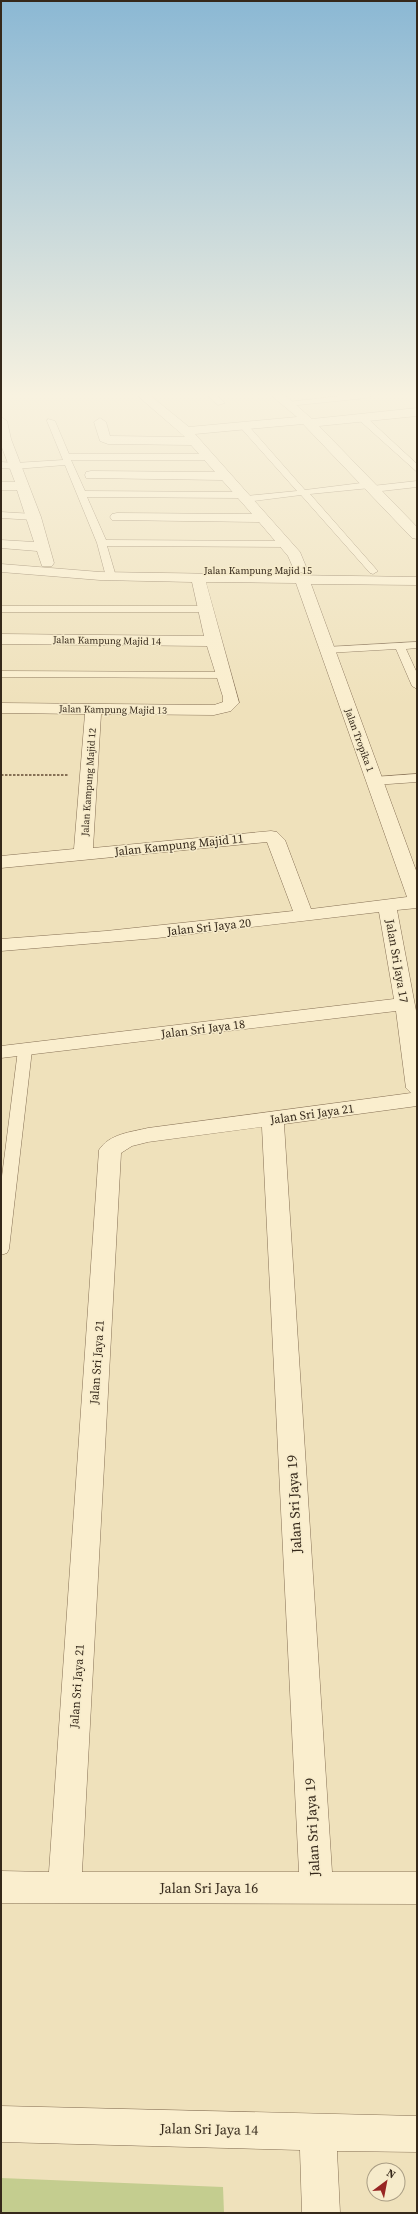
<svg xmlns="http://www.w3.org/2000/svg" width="418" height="2214" font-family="'Source Serif 4',serif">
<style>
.green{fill:#c4cd8f}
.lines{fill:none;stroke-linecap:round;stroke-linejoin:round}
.lane-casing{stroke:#867055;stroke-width:1}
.street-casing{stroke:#867055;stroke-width:1}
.path{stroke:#867055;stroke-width:2;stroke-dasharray:2.5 1.5;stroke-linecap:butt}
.lane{fill:#faeece;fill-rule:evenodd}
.street{fill:#faeece;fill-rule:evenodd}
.labels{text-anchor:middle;stroke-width:3;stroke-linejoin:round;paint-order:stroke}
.far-street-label{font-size:10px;fill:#35281a;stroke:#f6ebcb}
.street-label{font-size:12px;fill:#35281a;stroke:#f6ebcb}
.near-street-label{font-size:14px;fill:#35281a;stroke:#f6ebcb}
</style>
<rect width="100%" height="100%" fill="#efe1bb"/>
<path class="green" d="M1 2178 223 2187 224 2213H1Z"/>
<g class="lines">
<defs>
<path id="lane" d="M209 396H218L225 403 218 405Z
M340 396H371L367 398 288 406 284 404 288 402Z
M359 416H365L417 464V472L359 420Z
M48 419 55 421 69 454H209L213 457 209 460H71L85 491 242 492 245 493 246 496 297 491 240 427 239 425 243 423H246L305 490 369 482 372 483V486L417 481V487L373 492 370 491V488L310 494 376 569 378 571 373 574 370 573 301 495 245 502 242 501 241 498 87 497 106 540 285 541 290 544 285 547 107 546 115 573 110 576 105 573 97 543 65 465 15 469 1 468V462L15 463 63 460 47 421Z
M1 512 34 514 39 517 34 520 1 518Z
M1 606H206L211 609 206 612H1Z
M417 642V648L406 649 417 673V689L412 686 396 649 327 653 322 650 327 647Z
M1 671 224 672 229 675 224 678 1 677Z
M417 774V782L374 785 368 781 374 777Z
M25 1046 32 1050 9 1249 7 1253 1 1255V1184L18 1050Z"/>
<path id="street" d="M138 396H151L189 427 297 417 272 396H286L312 419 417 408V416L319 426 417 527V539L412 538 303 424 195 434 300 552 307 569 305 572H295L288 556 259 522 112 520 110 517 112 514 117 513 252 514 222 480 86 478 85 475 86 472 91 471 215 472 191 445 108 444 100 441 94 422 100 418 106 422 110 436 185 437Z
M1 417 7 421 11 439 41 517 54 563 52 566H42L37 551 1 548V540L34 542 17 490H1V482H15L1 445Z
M1 564 100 572 417 577V585L311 584 417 873V908L397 910 417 1016V1106L284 1124 332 1872H417V1904L1 1903V1871L49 1872 99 1150C109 1134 131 1132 148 1128L411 1093 406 1088 396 1011 1 1058V1046L394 999 379 912 157 938 1 951V939L106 931 293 911 267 842 1 868V856L74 849 85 714 1 713V703L214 705 223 702V697L207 646 1 644V634L204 636 192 582 100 580 1 572ZM206 582 296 583 407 897 311 909 285 840 277 832 271 831 93 848 101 714 214 715 231 711 239 703ZM262 1127 299 1872H82L121 1153 132 1146 148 1142Z
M1 2106 417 2116V2152L337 2151 340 2213H302L300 2150 1 2142Z"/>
</defs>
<use href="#lane" class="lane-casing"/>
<use href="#street" class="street-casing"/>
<path class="path" d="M1 775H68"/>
<use href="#lane" class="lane"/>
<use href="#street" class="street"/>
</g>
<linearGradient id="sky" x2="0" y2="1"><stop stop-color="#8bb8d4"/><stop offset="0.56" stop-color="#f8f2e0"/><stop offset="1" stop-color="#f8f2e0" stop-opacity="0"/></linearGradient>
<rect width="418" height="706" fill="url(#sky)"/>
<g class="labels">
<g class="far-street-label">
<text x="258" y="574">Jalan Kampung Majid 15</text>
<text transform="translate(107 640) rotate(1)" y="4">Jalan Kampung Majid 14</text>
<text transform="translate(113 709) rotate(1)" y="4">Jalan Kampung Majid 13</text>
<text transform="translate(360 740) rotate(70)" y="4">Jalan Tropika 1</text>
<text transform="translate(88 782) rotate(-86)" y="4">Jalan Kampung Majid 12</text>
</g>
<g class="street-label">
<text transform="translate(179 845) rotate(-6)" y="4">Jalan Kampung Majid 11</text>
<text transform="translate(209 927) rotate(-6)" y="4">Jalan Sri Jaya 20</text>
<text transform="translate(397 961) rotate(80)" y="4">Jalan Sri Jaya 17</text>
<text transform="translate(203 1029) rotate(-7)" y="4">Jalan Sri Jaya 18</text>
<text transform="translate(312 1114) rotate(-8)" y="4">Jalan Sri Jaya 21</text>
<text transform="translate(97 1362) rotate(-86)" y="4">Jalan Sri Jaya 21</text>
<text transform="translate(77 1686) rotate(-86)" y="4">Jalan Sri Jaya 21</text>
</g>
<g class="near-street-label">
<text transform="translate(294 1504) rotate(-93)" y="5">Jalan Sri Jaya 19</text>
<text transform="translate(312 1827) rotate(-93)" y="5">Jalan Sri Jaya 19</text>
<text x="209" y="1893">Jalan Sri Jaya 16</text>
<text transform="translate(209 2129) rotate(1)" y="5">Jalan Sri Jaya 14</text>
</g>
</g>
<rect width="418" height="2214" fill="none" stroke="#35281a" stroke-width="4"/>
<g transform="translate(386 2182) rotate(32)"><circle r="19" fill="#f6ebcb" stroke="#a99d84"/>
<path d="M0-3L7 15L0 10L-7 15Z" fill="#972523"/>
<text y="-6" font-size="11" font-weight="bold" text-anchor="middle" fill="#35281a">N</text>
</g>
</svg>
